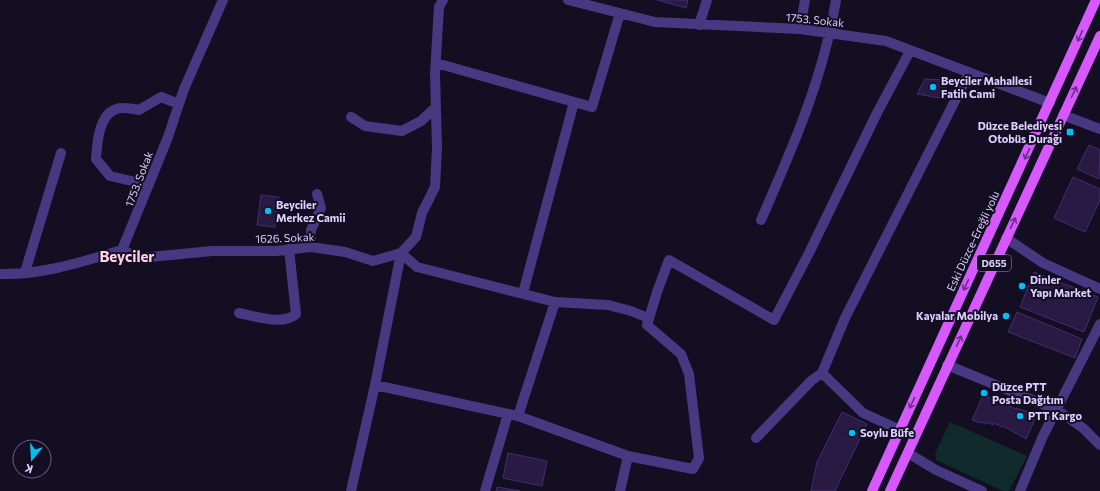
<svg xmlns="http://www.w3.org/2000/svg" width="1100" height="491" font-family="Commissioner,sans-serif">
<style>
.green{fill:#112a2c}
.building{fill:#281a43;stroke:#432c6f}
.lines{fill:none;stroke-linecap:round;stroke-linejoin:round}
.minor{stroke:#463981;stroke-width:10}
.major{stroke:#d758fe;stroke-width:10}
.oneway{stroke:#6c2f86}
.poi-dot{fill:#02bdf8;stroke:#140e23;stroke-width:1.5}
.labels{text-anchor:middle;stroke-width:4;stroke-linejoin:round;paint-order:stroke}
.shield{fill:#140e23;stroke:#a096bd;stroke-width:1}
.shield-label{font-size:10px;font-weight:bold;fill:#dcd0ff}
.street-label{font-size:11px;fill:#dcd0ff;stroke:#140e23}
.poi-label{font-size:11px;font-weight:bold;fill:#dcd0ff;stroke:#140e23;text-anchor:start}
.district-label{font-size:15px;font-weight:bold;fill:#ffd2e8;stroke:#140e23}
</style>
<rect width="100%" height="100%" fill="#140e23"/>
<path class="green" d="M950 422 1027 456 1009 491H1003L936 460 935 453Z"/>
<path class="building" d="M657 0H688L686 8Z
M925 79 946 80 945 99 917 94Z
M1089 145 1100 150 1099 179 1077 169Z
M1073 177 1100 189V200L1085 232 1054 218Z
M261 195 279 197 275 227 257 225Z
M1034 272 1098 297 1084 332 1020 307Z
M1017 312 1082 339 1075 358 1008 332Z
M983 395 992 399 993 397 1015 409 1016 408 1028 412 1027 415 1035 419 1026 439 1003 426 1002 427 994 423 993 425 987 422 986 424 982 422 981 423 972 420Z
M842 412 867 424 835 491H811L817 462Z
M508 453 547 461 542 486 503 478Z
M497 487 520 491H496Z"/>
<g class="lines">
<path class="minor" d="M568 0 655 22 800 29 886 41 1050 103
M699 25 707 0
M800 29 805 0
M436 63 592 107 620 13
M1063 115 1100 129
M351 117 365 126 402 131 421 121 435 108
M149 185 110 176 96 159C97 142 99 108 123 108 128 108 134 109 139 110L161 97 179 104
M761 220C793 147 823 79 836 0
M1006 238 1043 263 1100 289
M311 247V230L321 208 317 194
M122 250 140 258 212 251H276L311 247 345 252 373 261 401 253 416 237 422 213 435 187 437 148 435 73 439 7 443 0
M401 253 417 267 555 302 608 305 631 311 648 318
M25 272 61 153
M0 274C42 275 82 262 122 250L168 137 184 89 223 0
M523 293 574 102
M239 313C254 316 283 326 296 314L289 249
M947 365 1057 410 1083 428 1100 445
M375 385 518 416 628 456 693 469 699 458 689 374 681 354 647 325 657 292 669 260 774 320 809 253 877 113 910 51
M518 416 555 302
M900 430 863 413 822 373 845 318 969 73
M756 438 811 381 822 373
M908 453 936 470 982 491
M351 491 375 385 401 253
M485 491 508 414
M620 491 628 456
M1020 491 1043 436 1100 324"/>
<path class="major" d="M872 491 1096 0
M890 491 1100 36"/>
</g>
<defs><path id="oneway-shaft" d="M-6 0H5M1.5-3L5.5 0L1.5 3" fill="none" stroke-width="1.6" stroke-linecap="round" stroke-linejoin="round"/></defs>
<g class="oneway">
<use href="#oneway-shaft" transform="translate(1080 36) rotate(114)"/>
<use href="#oneway-shaft" transform="translate(1074 92) rotate(-65)"/>
<use href="#oneway-shaft" transform="translate(1027 154) rotate(115)"/>
<use href="#oneway-shaft" transform="translate(1013 223) rotate(-65)"/>
<use href="#oneway-shaft" transform="translate(966 285) rotate(115)"/>
<use href="#oneway-shaft" transform="translate(959 341) rotate(-65)"/>
<use href="#oneway-shaft" transform="translate(912 403) rotate(115)"/>
</g>
<g class="poi-dot">
<circle cx="933" cy="87" r="4"/>
<rect x="1066" y="128" width="8" height="8" rx="2"/>
<circle cx="268" cy="211" r="4"/>
<circle cx="1022" cy="286" r="4"/>
<circle cx="1006" cy="316" r="4"/>
<circle cx="984" cy="393" r="4"/>
<circle cx="1020" cy="416" r="4"/>
<circle cx="852" cy="433" r="4"/>
</g>
<g class="labels">
<rect class="shield" x="977" y="255" width="34" height="16" rx="3"/>
<g class="shield-label">
<text x="994" y="267">D655</text>
</g>
<g class="street-label">
<text transform="translate(815 20) rotate(6)" y="4">1753. Sokak</text>
<text transform="translate(139 179) rotate(-69)" y="4">1753. Sokak</text>
<text transform="translate(285 238) rotate(-2)" y="4">1626. Sokak</text>
<text transform="translate(973 241) rotate(-65)" y="4">Eski Düzce-Ereğli yolu</text>
</g>
<g class="poi-label">
<text x="941" y="85">Beyciler Mahallesi<tspan x="941" dy="13">Fatih Cami</tspan></text>
<text x="1062" y="130" text-anchor="end">Düzce Belediyesi<tspan x="1062" dy="13">Otobüs Durağı</tspan></text>
<text x="276" y="209">Beyciler<tspan x="276" dy="13">Merkez Camii</tspan></text>
<text x="1030" y="284">Dinler<tspan x="1030" dy="13">Yapı Market</tspan></text>
<text x="998" y="320" text-anchor="end">Kayalar Mobilya</text>
<text x="992" y="391">Düzce PTT<tspan x="992" dy="13">Posta Dağıtım</tspan></text>
<text x="1028" y="420">PTT Kargo</text>
<text x="860" y="437">Soylu Büfe</text>
</g>
<g class="district-label">
<text x="127" y="262">Beyciler</text>
</g>
</g>
<g transform="translate(32 459) rotate(198)"><circle r="19" fill="#140e23" stroke="#645c7b"/>
<path d="M0-3L7 15L0 10L-7 15Z" fill="#02bdf8"/>
<text y="-6" font-size="11" font-weight="bold" text-anchor="middle" fill="#dcd0ff">K</text>
</g>
</svg>
